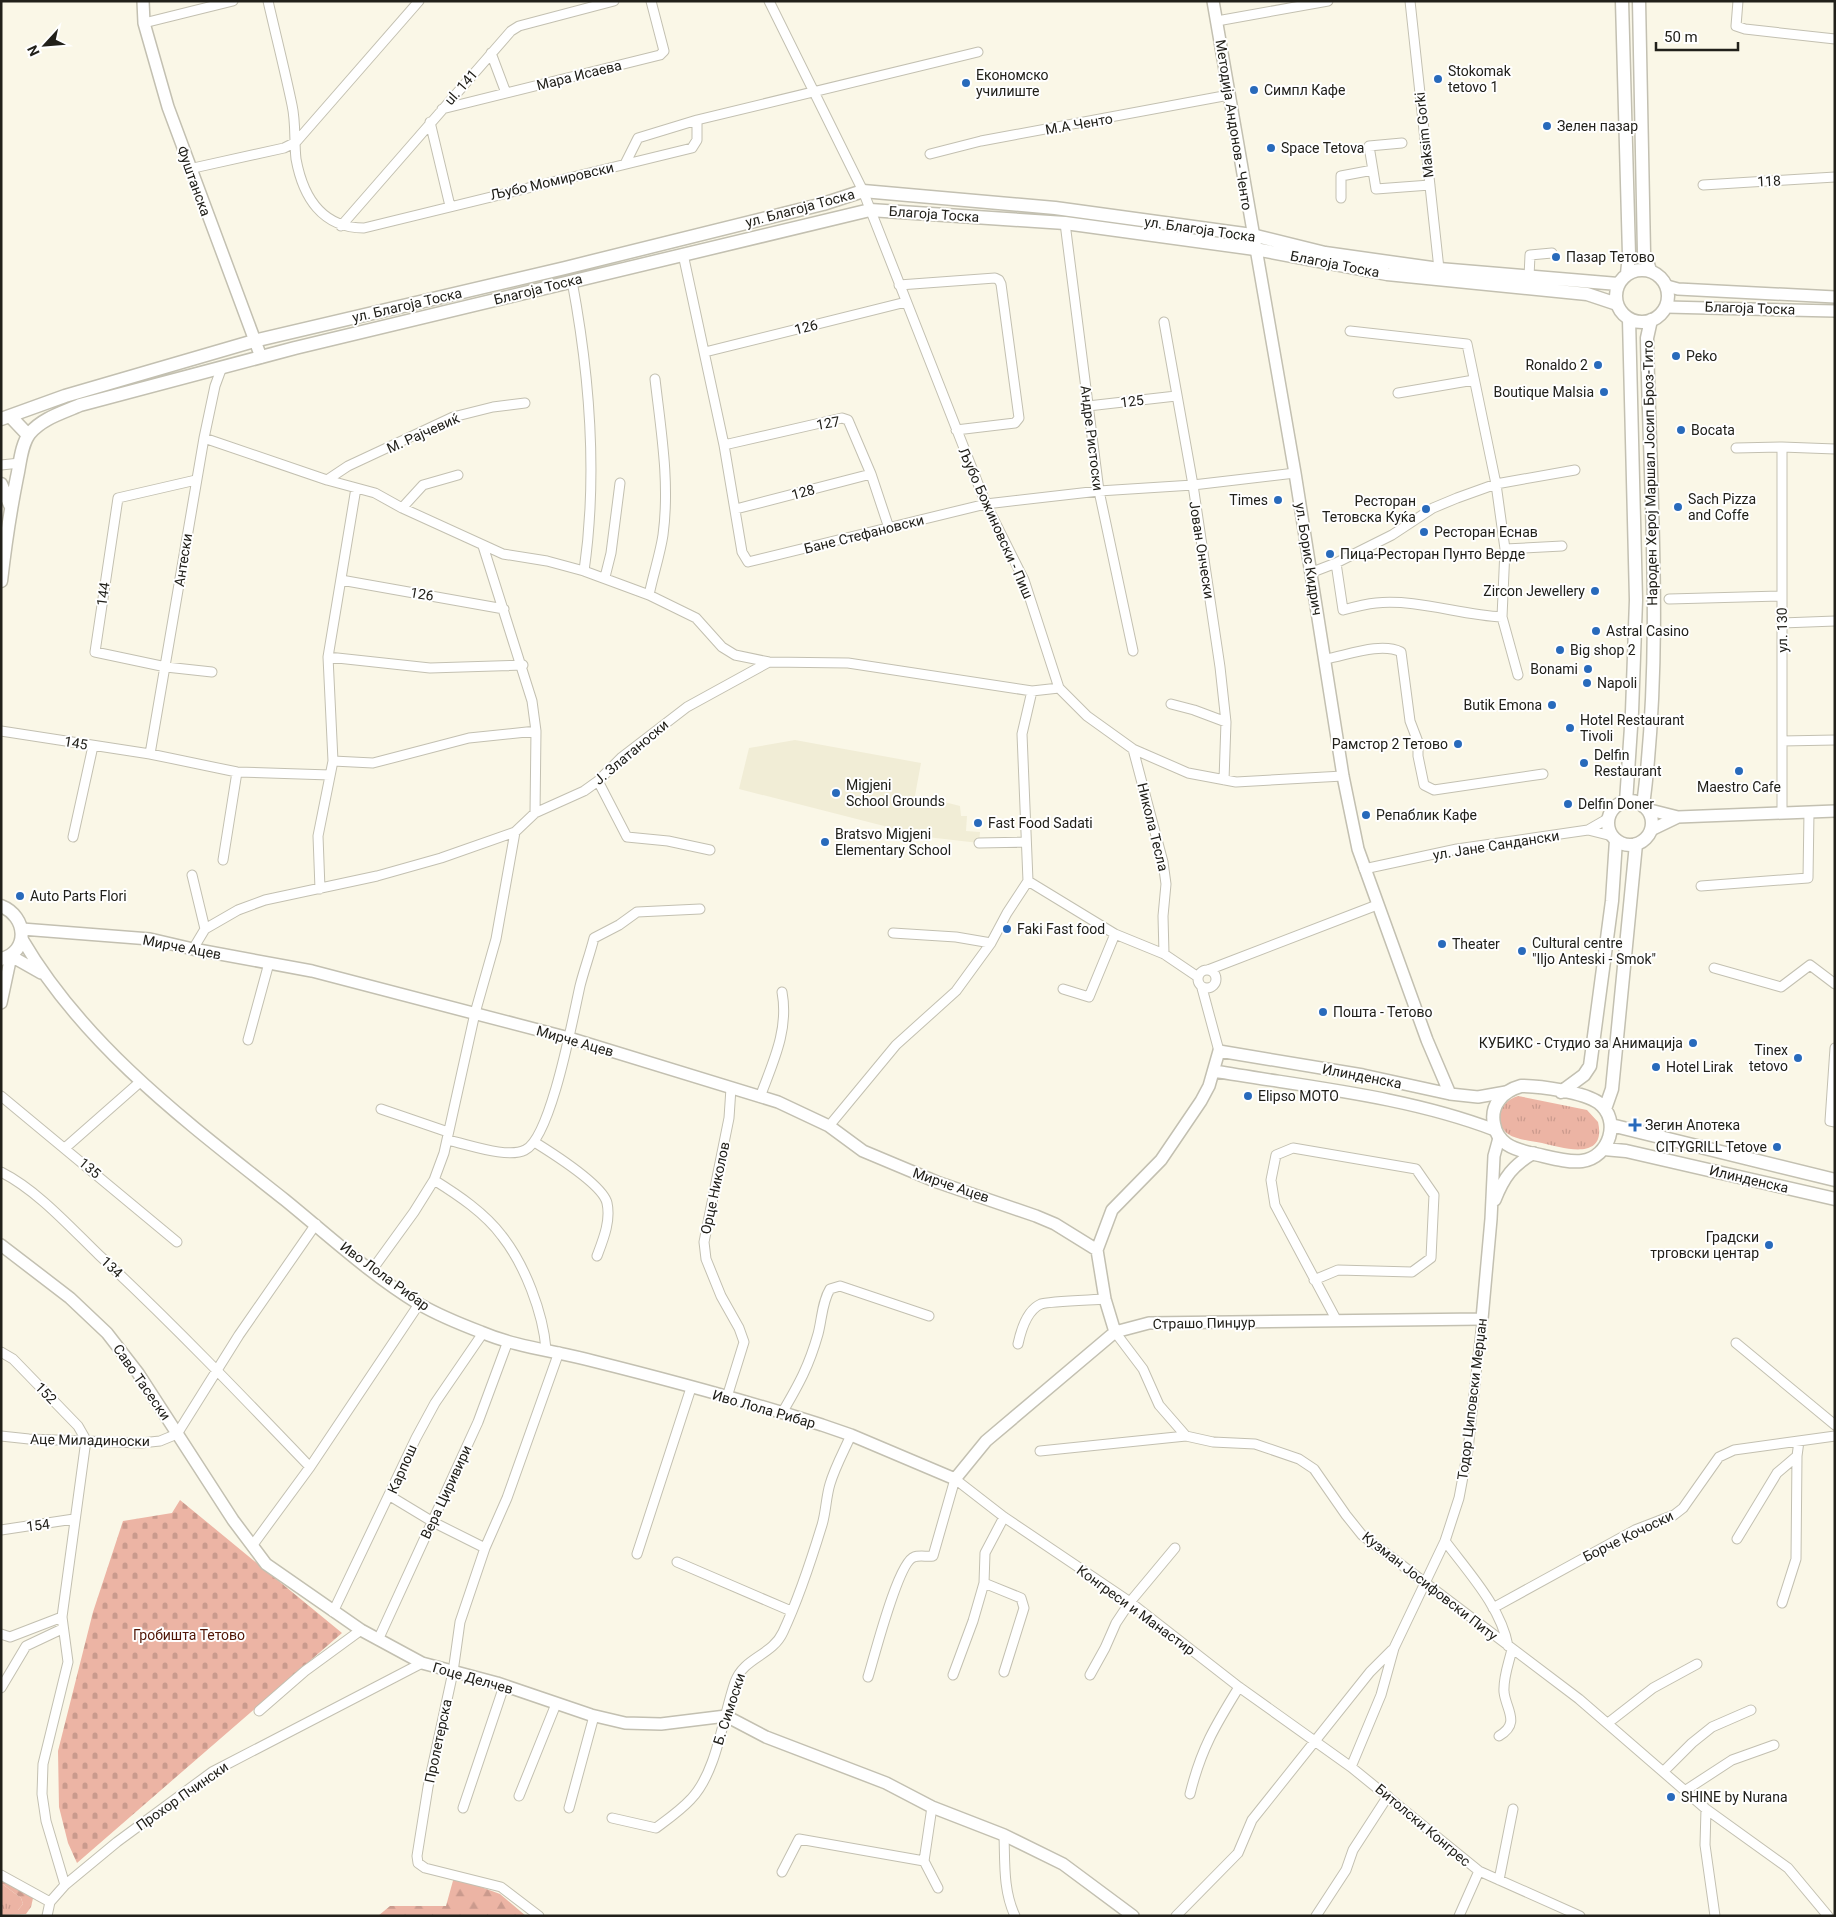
<svg xmlns="http://www.w3.org/2000/svg" width="1836" height="1917" font-family="Roboto,sans-serif">
<style>
.built{fill:#f1edd6}
.grass{fill:url(#grass-tufts)}
.forest{fill:url(#forest-firs)}
.cemetery{fill:url(#cemetery-stones)}
.lines{fill:none;stroke-linecap:round;stroke-linejoin:round}
.minor-casing{stroke:#c3c0b1;stroke-width:11}
.tertiary-casing{stroke:#c3c0b1;stroke-width:14}
.secondary-casing{stroke:#c3c0b1;stroke-width:15}
.minor{stroke:#fff;stroke-width:9}
.tertiary{stroke:#fff;stroke-width:11}
.secondary{stroke:#fff;stroke-width:12}
.poi-dot{fill:#286abb;stroke:#fff;stroke-width:2}
.labels{text-anchor:middle;stroke-width:4;stroke-linejoin:round;paint-order:stroke}
.poi-label{font-size:14px;fill:#21201a;stroke:#fff;text-anchor:start}
.street-label{font-size:14px;fill:#21201a;stroke:#fff}
.park-label{font-size:14px;fill:#501505;stroke:#fff}
</style>
<defs>
<pattern id="grass-tufts" width="24" height="20" patternUnits="userSpaceOnUse" patternTransform="scale(1.25)"><rect width="24" height="20" fill="#ecb4a4"/><path d="M3 7l-1-3M5 7V3M7 7l1-3M15 17l-1-3M17 17v-4M19 17l1-3" fill="none" stroke="#ca9a8d"/></pattern>
<pattern id="forest-firs" width="22" height="20" patternUnits="userSpaceOnUse" patternTransform="scale(1.25)"><rect width="22" height="20" fill="#ecb4a4"/><path d="M5 1l3.5 6h-7zM16 11l3.5 6h-7z" fill="#ca9a8d"/></pattern>
<pattern id="cemetery-stones" width="16" height="16" patternUnits="userSpaceOnUse" patternTransform="scale(1.25)"><rect width="16" height="16" fill="#ecb4a4"/><path d="M2 7V4a2 2 0 0 1 4 0v3zM10 15v-3a2 2 0 0 1 4 0v3z" fill="#ca9a8d"/></pattern>
</defs>
<rect width="100%" height="100%" fill="#faf7e7"/>
<path class="built" d="M795 740 921 763 914 801 929 798 960 806 961 816H967L966 831 980 832 979 843 927 837 739 789 749 748Z"/>
<path class="grass" d="M1518 1096 1587 1110 1598 1122C1607 1162 1563 1148 1542 1143 1532 1141 1517 1140 1508 1134 1492 1122 1500 1101 1518 1096Z
M1 1883 21 1898 23 1904 18 1910H1Z"/>
<path class="forest" d="M1 1875 34 1894 31 1907 26 1914 1 1915V1910H18L23 1904 21 1898 1 1883Z
M454 1877 500 1894 526 1916H378L390 1906H446Z"/>
<path class="cemetery" d="M180 1500 342 1633 77 1863 68 1843 59 1807 58 1751 93 1612 123 1521 172 1513Z"/>
<g class="lines">
<defs>
<path id="minor" d="M268 1C276 36 285 71 292 105 296 123 294 141 296 159 303 197 322 228 364 228L692 148 697 140V120L978 52
M769 1 863 191 986 504 1024 580 1059 688 1087 716 1133 749 1188 773 1236 782 1343 776
M1410 1 1439 269
M1738 1 1736 26 1745 29 1835 39
M1217 21 1328 1
M144 23 233 1
M491 53 506 93
M442 109 660 55 664 51 651 1
M430 122 450 206
M1402 143 1369 146 1376 189 1430 185
M930 154 981 141 1229 95
M625 164 638 138 697 120
M189 169 284 148 296 142 419 1
M1703 185 1835 177
M1341 198V176L1373 170
M1065 223 1099 491 1133 651
M341 226 511 31 519 26 614 1
M683 254 724 445 742 552 748 562 986 504 1099 491 1193 485 1295 473
M1529 277 1530 255 1552 253
M572 281C590 377 598 474 584 571
M899 285 995 278 999 280 1001 284 1019 418 1015 423 956 430
M1164 322 1193 485 1220 667 1226 722 1224 780
M1350 331 1467 344 1496 484 1505 549
M705 352 906 302
M1398 393 1474 380
M1088 406 1176 396
M204 438 327 480 375 493 402 508 503 554 547 561 584 571 649 595 696 618 722 647 735 655 769 662 848 663 1032 691 1059 688
M724 445 842 418 848 420 871 474 889 528
M1782 447V813
M1736 448 1782 447 1835 449
M1 465 20 463
M196 480 118 498 95 652 166 667 212 672
M327 480 348 466 453 417 493 407 525 403
M402 508 423 485 458 475
M736 509 871 474
M483 546 532 701 536 731 535 813
M1336 563 1343 610C1354 607 1365 604 1376 603 1418 599 1460 615 1502 617
M1310 573 1336 563 1392 535 1433 508 1457 498 1496 484 1575 470
M605 577 611 553 620 483
M341 580 504 609
M649 595C653 575 660 555 663 535 670 483 661 431 655 379
M1669 599 1781 596
M1782 623 1835 621
M328 657 430 668 523 665
M1326 659C1348 655 1381 642 1401 652L1410 721 1418 742V756L1424 785 1434 790 1543 774
M1518 675 1502 617 1505 549 1562 546
M1171 704 1194 710 1226 722
M1 731 150 754 237 772 330 775
M1782 741 1835 740
M1133 749 1163 862 1166 884 1163 916 1164 954
M150 754 204 438 215 386 222 367
M333 761 373 763 469 738 536 731
M598 781 627 837 668 841 710 850
M1588 830 1612 836
M73 837 93 746
M979 843 1026 842
M223 860 237 772
M1364 869 1457 849 1588 830 1609 818
M192 875 205 929
M1028 881 1115 934 1164 954 1198 977
M1701 886 1808 878 1809 812
M320 889 318 836 333 761 328 657 356 488
M893 933 956 937 991 943
M193 949 205 929 238 910 265 900 377 876 441 858 515 832 535 813 584 791 598 781 622 757 687 707 769 662
M1714 968 1781 987 1810 965 1835 984
M1198 979a9 9 0 1 1 18 0a9 9 0 1 1-18 0Z
M1208 970 1377 905
M1202 988 1219 1051
M1063 989 1089 997 1115 934
M248 1040 269 963
M1835 1048 1830 1121 1835 1122
M1 1096 177 1242
M760 1097C773 1062 789 1030 782 992
M381 1109 448 1132
M829 1126 896 1045 956 991 991 943 1007 913 1028 881 1022 734 1032 691
M447 1140C468 1144 507 1159 525 1150 551 1138 573 1017 580 986 584 970 590 954 594 938L619 925 637 912 700 909
M536 1143C552 1153 603 1185 607 1203 611 1221 603 1240 597 1256
M65 1148 140 1082
M1 1172C37 1190 70 1227 99 1255 172 1323 241 1395 310 1467
M434 1180C458 1195 485 1213 502 1236 525 1265 543 1313 546 1349
M372 1270 414 1212 434 1180 444 1153 475 1013 496 939 515 832
M1314 1280 1338 1270 1412 1272 1431 1258 1434 1195 1416 1169 1293 1148 1276 1155 1271 1180 1275 1205 1337 1321
M1115 1332 1143 1369 1159 1405 1186 1436 1213 1442 1255 1444 1299 1459 1314 1469 1346 1515 1362 1535 1579 1699 1706 1809 1788 1868 1828 1916
M1736 1343 1835 1425
M1018 1344C1021 1330 1027 1310 1041 1304 1049 1301 1093 1300 1105 1299
M1 1352 13 1359 78 1426 86 1440 62 1617 68 1662 43 1764 42 1794 46 1821 65 1885
M727 1397 744 1342 739 1328 721 1296 706 1259 704 1242 729 1118 731 1088
M782 1413C799 1384 809 1366 818 1334 822 1319 822 1302 830 1289L840 1286 929 1316
M1 1436 29 1439 141 1443 160 1441 177 1434 239 1335 316 1224
M1040 1451 1186 1436
M390 1496 433 1522 485 1548
M1 1530 74 1519
M1737 1539 1777 1473 1797 1456 1799 1441
M1445 1541C1468 1572 1501 1607 1508 1646
M252 1546 310 1467 419 1304
M637 1554 691 1388
M677 1562 791 1611
M984 1583 1021 1598 1024 1608 1004 1672
M1782 1603 1796 1559 1797 1456
M1493 1608 1635 1530 1674 1515 1683 1508 1719 1457 1734 1450 1835 1436
M333 1612 416 1438 435 1403 483 1333
M1 1634 10 1637 62 1617
M378 1640 478 1422 508 1341
M953 1675 973 1621 984 1583 985 1553 1004 1517
M1090 1675 1105 1648 1116 1623 1130 1602 1175 1548
M868 1677C874 1658 898 1562 914 1557 919 1555 928 1557 933 1556L955 1479 1004 1517 1130 1602 1239 1687 1351 1767 1479 1871 1580 1916
M1 1688 26 1646 62 1629
M259 1711 305 1671 361 1630
M1608 1723 1653 1688 1697 1664
M1499 1736C1521 1723 1506 1710 1504 1692 1503 1677 1509 1663 1512 1649
M1351 1767 1381 1695 1394 1648 1445 1541 1459 1498 1468 1450 1482 1319
M1664 1771 1692 1743 1712 1727 1751 1710
M1686 1790 1732 1760 1774 1745
M1190 1794C1201 1749 1215 1726 1239 1687
M519 1796 556 1704
M932 1807 924 1861 938 1888
M463 1808 504 1686
M569 1808 594 1716
M1706 1809 1705 1845 1715 1916
M612 1818 656 1828C668 1819 681 1810 691 1799 717 1772 723 1716 735 1682 744 1657 772 1656 783 1632 799 1598 811 1561 822 1525 826 1512 826 1497 830 1484 835 1467 844 1451 851 1435
M1004 1835C1005 1863 1003 1890 1015 1916
M782 1872 799 1839 924 1861
M1 1875 50 1902
M1499 1880 1513 1809
M47 1916 50 1902 65 1885 117 1842 212 1772 422 1663
M539 1916 501 1887 425 1868 418 1863 417 1856 428 1787 453 1672 460 1622 485 1548 507 1498 559 1352
M1176 1916 1238 1853 1252 1820 1370 1672 1392 1650
M1316 1916 1346 1870 1353 1850 1388 1796
M1459 1916 1479 1871"/>
<path id="tertiary" d="M143 1 144 23 168 107 261 357
M1213 1 1295 473 1343 776 1358 849 1427 1040 1450 1094
M1667 286 1678 289 1835 297
M1666 307 1835 311
M1646 809 1678 817 1835 811
M1651 830 1678 817
M22 929 150 939 193 949 312 971 569 1038 778 1102 829 1126 863 1151 937 1182 1036 1216 1055 1224 1097 1250
M22 939C85 1047 188 1123 285 1200 328 1235 371 1275 419 1304 438 1315 460 1324 481 1332 516 1347 556 1351 593 1361 669 1380 747 1401 822 1425L851 1435 955 1479 986 1441 1115 1332 1149 1323 1482 1319 1491 1219 1494 1156 1499 1138
M1 1003 11 956 41 973
M1214 1071C1307 1087 1406 1096 1495 1130
M1495 1200C1504 1177 1513 1165 1534 1153
M1 1245 70 1298 107 1333 138 1373 233 1520 266 1564 361 1630 422 1663 497 1683 591 1715 625 1723 661 1724 726 1716 766 1737 886 1783 932 1807 1004 1835 1063 1864 1133 1916
M1115 1332 1105 1299 1097 1250 1112 1210 1161 1160 1201 1101 1209 1086 1219 1051 1363 1075 1450 1094 1478 1097 1506 1092"/>
<path id="secondary" d="M1622 1 1629 255 1627 274
M1639 1 1644 253 1650 270
M1616 296a26 26 0 1 1 52 0a26 26 0 1 1-52 0Z
M10 416 28 435
M1 419 65 396 254 341 565 268 823 204 863 191 1055 208 1252 235 1325 253 1439 269 1618 284
M1 484 10 505
M1 581C5 546 10 512 17 477 20 464 21 444 30 433 43 418 62 413 80 405L295 348 870 210 1065 223 1255 249 1387 274 1587 294 1617 304
M1608 823a22 22 0 1 1 44 0a22 22 0 1 1-44 0Z
M1626 802 1632 712 1636 600 1629 319
M1643 806C1663 651 1650 493 1647 338L1651 320
M1 906C27 916 30 952 1 959
M1521 1086C1540 1086 1584 1092 1599 1103 1621 1120 1610 1157 1582 1161 1566 1163 1546 1156 1530 1153 1513 1149 1497 1143 1494 1124 1490 1105 1503 1091 1521 1086Z
M1561 1092 1584 1075 1590 1066 1612 901 1616 840
M1605 1109 1612 1089 1636 844
M1611 1125 1835 1180
M1604 1149 1626 1151 1835 1199"/>
</defs>
<use href="#minor" class="minor-casing"/>
<use href="#tertiary" class="tertiary-casing"/>
<use href="#secondary" class="secondary-casing"/>
<use href="#minor" class="minor"/>
<use href="#tertiary" class="tertiary"/>
<use href="#secondary" class="secondary"/>
</g>
<g class="poi-dot">
<circle cx="1438" cy="79" r="5"/>
<circle cx="966" cy="83" r="5"/>
<circle cx="1254" cy="90" r="5"/>
<circle cx="1547" cy="126" r="5"/>
<circle cx="1271" cy="148" r="5"/>
<circle cx="1556" cy="257" r="5"/>
<circle cx="1676" cy="356" r="5"/>
<circle cx="1598" cy="365" r="5"/>
<circle cx="1604" cy="392" r="5"/>
<circle cx="1681" cy="430" r="5"/>
<circle cx="1278" cy="500" r="5"/>
<circle cx="1678" cy="507" r="5"/>
<circle cx="1426" cy="509" r="5"/>
<circle cx="1424" cy="532" r="5"/>
<circle cx="1330" cy="554" r="5"/>
<circle cx="1595" cy="591" r="5"/>
<circle cx="1596" cy="631" r="5"/>
<circle cx="1560" cy="650" r="5"/>
<circle cx="1588" cy="669" r="5"/>
<circle cx="1587" cy="683" r="5"/>
<circle cx="1552" cy="705" r="5"/>
<circle cx="1570" cy="728" r="5"/>
<circle cx="1458" cy="744" r="5"/>
<circle cx="1584" cy="763" r="5"/>
<circle cx="1739" cy="771" r="5"/>
<circle cx="836" cy="793" r="5"/>
<circle cx="1568" cy="804" r="5"/>
<circle cx="1366" cy="815" r="5"/>
<circle cx="978" cy="823" r="5"/>
<circle cx="825" cy="842" r="5"/>
<circle cx="20" cy="896" r="5"/>
<circle cx="1007" cy="929" r="5"/>
<circle cx="1442" cy="944" r="5"/>
<circle cx="1522" cy="951" r="5"/>
<circle cx="1323" cy="1012" r="5"/>
<circle cx="1693" cy="1043" r="5"/>
<circle cx="1798" cy="1058" r="5"/>
<circle cx="1656" cy="1067" r="5"/>
<circle cx="1248" cy="1096" r="5"/>
<path d="M1632.5 1117.5h5v5h5v5h-5v5h-5v-5h-5v-5h5z"/>
<circle cx="1777" cy="1147" r="5"/>
<circle cx="1769" cy="1245" r="5"/>
<circle cx="1671" cy="1797" r="5"/>
</g>
<g class="labels">
<g class="poi-label">
<text x="1448" y="76">Stokomak<tspan x="1448" dy="16">tetovo 1</tspan></text>
<text x="976" y="80">Економско<tspan x="976" dy="16">училиште</tspan></text>
<text x="1264" y="95">Симпл Кафе</text>
<text x="1557" y="131">Зелен пазар</text>
<text x="1281" y="153">Space Tetova</text>
<text x="1566" y="262">Пазар Тетово</text>
<text x="1686" y="361">Peko</text>
<text x="1588" y="370" text-anchor="end">Ronaldo 2</text>
<text x="1594" y="397" text-anchor="end">Boutique Malsia</text>
<text x="1691" y="435">Bocata</text>
<text x="1688" y="504">Sach Pizza<tspan x="1688" dy="16">and Coffe</tspan></text>
<text x="1268" y="505" text-anchor="end">Times</text>
<text x="1416" y="506" text-anchor="end">Ресторан<tspan x="1416" dy="16">Тетовска Куќа</tspan></text>
<text x="1434" y="537">Ресторан Еснав</text>
<text x="1340" y="559">Пица-Ресторан Пунто Верде</text>
<text x="1585" y="596" text-anchor="end">Zircon Jewellery</text>
<text x="1606" y="636">Astral Casino</text>
<text x="1570" y="655">Big shop 2</text>
<text x="1578" y="674" text-anchor="end">Bonami</text>
<text x="1597" y="688">Napoli</text>
<text x="1542" y="710" text-anchor="end">Butik Emona</text>
<text x="1580" y="725">Hotel Restaurant<tspan x="1580" dy="16">Tivoli</tspan></text>
<text x="1448" y="749" text-anchor="end">Рамстор 2 Тетово</text>
<text x="1594" y="760">Delfin<tspan x="1594" dy="16">Restaurant</tspan></text>
<text x="846" y="790">Migjeni<tspan x="846" dy="16">School Grounds</tspan></text>
<text x="1739" y="792" text-anchor="middle">Maestro Cafe</text>
<text x="1578" y="809">Delfin Doner</text>
<text x="1376" y="820">Репаблик Кафе</text>
<text x="988" y="828">Fast Food Sadati</text>
<text x="835" y="839">Bratsvo Migjeni<tspan x="835" dy="16">Elementary School</tspan></text>
<text x="30" y="901">Auto Parts Flori</text>
<text x="1017" y="934">Faki Fast food</text>
<text x="1532" y="948">Cultural centre<tspan x="1532" dy="16">"Iljo Anteski - Smok"</tspan></text>
<text x="1452" y="949">Theater</text>
<text x="1333" y="1017">Пошта - Тетово</text>
<text x="1683" y="1048" text-anchor="end">КУБИКС - Студио за Анимација</text>
<text x="1788" y="1055" text-anchor="end">Tinex<tspan x="1788" dy="16">tetovo</tspan></text>
<text x="1666" y="1072">Hotel Lirak</text>
<text x="1258" y="1101">Elipso MOTO</text>
<text x="1645" y="1130">Зегин Апотека</text>
<text x="1767" y="1152" text-anchor="end">CITYGRILL Tetove</text>
<text x="1759" y="1242" text-anchor="end">Градски<tspan x="1759" dy="16">трговски центар</tspan></text>
<text x="1681" y="1802">SHINE by Nurana</text>
</g>
<g class="street-label">
<text transform="translate(579 75) rotate(-14)" y="5">Мара Исаева</text>
<text transform="translate(461 87) rotate(-49)" y="5">ul. 141</text>
<text transform="translate(1079 124) rotate(-10)" y="5">М.А Ченто</text>
<text transform="translate(1234 125) rotate(81)" y="5">Методија Андонов - Ченто</text>
<text transform="translate(1424 135) rotate(-96)" y="5">Maksim Gorki</text>
<text transform="translate(194 181) rotate(70)" y="5">Фуштанска</text>
<text transform="translate(552 181) rotate(-13)" y="5">Љубо Момировски</text>
<text transform="translate(1769 181) rotate(-3)" y="5">118</text>
<text transform="translate(800 208) rotate(-15)" y="5">ул. Благоја Тоска</text>
<text transform="translate(934 214) rotate(4)" y="5">Благоја Тоска</text>
<text transform="translate(1200 229) rotate(8)" y="5">ул. Благоја Тоска</text>
<text transform="translate(1335 264) rotate(11)" y="5">Благоја Тоска</text>
<text transform="translate(538 289) rotate(-14)" y="5">Благоја Тоска</text>
<text transform="translate(407 305) rotate(-13)" y="5">ул. Благоја Тоска</text>
<text transform="translate(1750 308) rotate(2)" y="5">Благоја Тоска</text>
<text transform="translate(806 327) rotate(-14)" y="5">126</text>
<text transform="translate(1132 401) rotate(-7)" y="5">125</text>
<text transform="translate(828 423) rotate(-10)" y="5">127</text>
<text transform="translate(423 433) rotate(-24)" y="5">М. Рајчевиќ</text>
<text transform="translate(1092 438) rotate(83)" y="5">Андре Ристоски</text>
<text transform="translate(1650 473) rotate(-91)" y="5">Народен Херој Маршал Јосип Броз-Тито</text>
<text transform="translate(803 492) rotate(-15)" y="5">128</text>
<text transform="translate(996 523) rotate(66)" y="5">Љубо Божиновски - Пиш</text>
<text transform="translate(864 534) rotate(-14)" y="5">Бане Стефановски</text>
<text transform="translate(1202 550) rotate(81)" y="5">Јован Ончески</text>
<text transform="translate(1309 559) rotate(81)" y="5">ул. Борис Кидрич</text>
<text transform="translate(183 560) rotate(-81)" y="5">Антески</text>
<text transform="translate(103 594) rotate(-82)" y="5">144</text>
<text transform="translate(422 594) rotate(10)" y="5">126</text>
<text transform="translate(1782 630) rotate(-91)" y="5">ул. 130</text>
<text transform="translate(76 743) rotate(9)" y="5">145</text>
<text transform="translate(631 752) rotate(-40)" y="5">Ј. Златаноски</text>
<text transform="translate(1153 827) rotate(76)" y="5">Никола Тесла</text>
<text transform="translate(1496 845) rotate(-9)" y="5">ул. Јане Сандански</text>
<text transform="translate(182 947) rotate(11)" y="5">Мирче Ацев</text>
<text transform="translate(575 1041) rotate(16)" y="5">Мирче Ацев</text>
<text transform="translate(1362 1076) rotate(11)" y="5">Илинденска</text>
<text transform="translate(90 1168) rotate(40)" y="5">135</text>
<text transform="translate(1749 1179) rotate(13)" y="5">Илинденска</text>
<text transform="translate(951 1185) rotate(19)" y="5">Мирче Ацев</text>
<text transform="translate(715 1188) rotate(-78)" y="5">Орце Николов</text>
<text transform="translate(112 1267) rotate(43)" y="5">134</text>
<text transform="translate(385 1276) rotate(36)" y="5">Иво Лола Рибар</text>
<text transform="translate(1204 1323) rotate(-1)" y="5">Страшо Пинџур</text>
<text transform="translate(142 1382) rotate(55)" y="5">Саво Тасески</text>
<text transform="translate(46 1393) rotate(46)" y="5">152</text>
<text transform="translate(1472 1399) rotate(-83)" y="5">Тодор Циповски Мерџан</text>
<text transform="translate(764 1409) rotate(16)" y="5">Иво Лола Рибар</text>
<text transform="translate(90 1440) rotate(1)" y="5">Аце Миладиноски</text>
<text transform="translate(402 1469) rotate(-66)" y="5">Карпош</text>
<text transform="translate(446 1492) rotate(-65)" y="5">Вера Циривири</text>
<text transform="translate(38 1525) rotate(-7)" y="5">154</text>
<text transform="translate(1628 1536) rotate(-26)" y="5">Борче Кочоски</text>
<text transform="translate(1430 1586) rotate(38)" y="5">Кузман Јосифовски Питу</text>
<text transform="translate(1136 1610) rotate(36)" y="5">Конгреси и Манастир</text>
<text transform="translate(473 1678) rotate(16)" y="5">Гоце Делчев</text>
<text transform="translate(729 1709) rotate(-72)" y="5">Б. Симоски</text>
<text transform="translate(438 1741) rotate(-78)" y="5">Пролетерска</text>
<text transform="translate(182 1796) rotate(-35)" y="5">Прохор Пчински</text>
<text transform="translate(1423 1825) rotate(40)" y="5">Битолски Конгрес</text>
</g>
<g class="park-label">
<text x="189" y="1640">Гробишта Тетово</text>
</g>
</g>
<rect width="1836" height="1917" fill="none" stroke="#21201a" stroke-width="5"/>
<g transform="translate(45 45) rotate(244)" stroke="#ffffff" stroke-width="4" paint-order="stroke">
<path d="M0-4L9 19L0 12L-9 19Z" fill="#21201a"/>
<text y="-8" font-size="14" font-weight="bold" text-anchor="middle" fill="#21201a">N</text>
</g>
<path d="M1656 42v8h82v-8" fill="none" stroke="#21201a" stroke-width="2.5"/>
<text x="1664" y="42" font-size="15" fill="#21201a" stroke="#ffffff" stroke-width="4" paint-order="stroke">50 m</text>
</svg>
